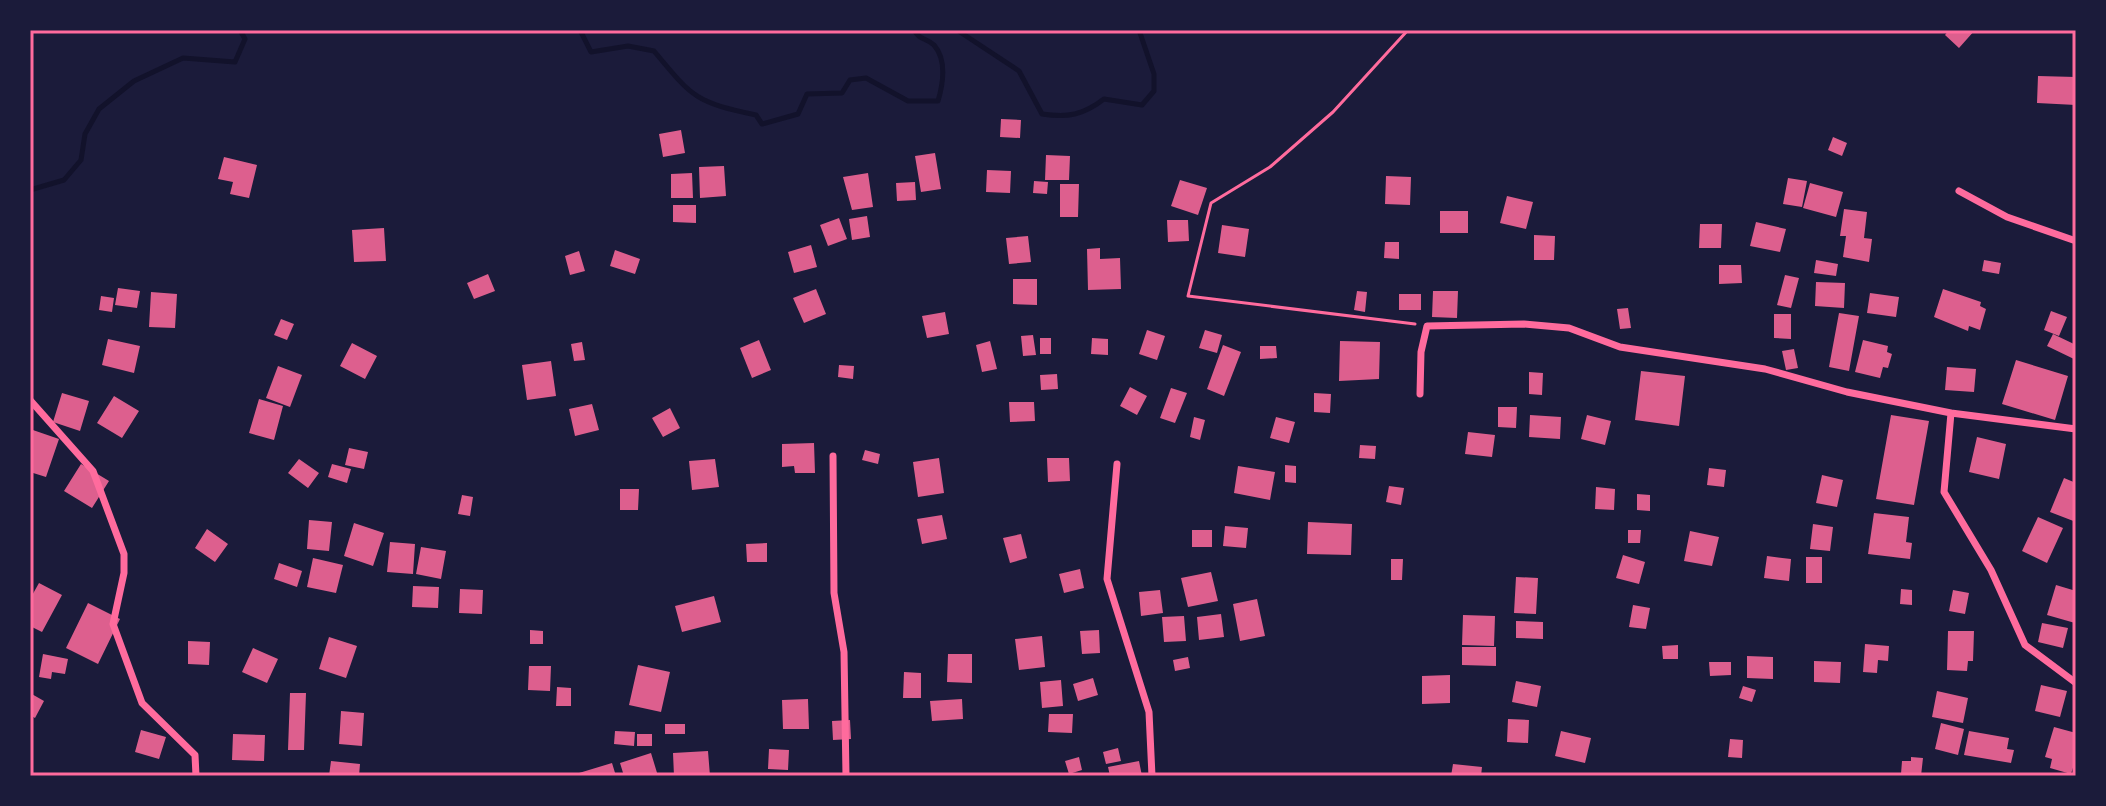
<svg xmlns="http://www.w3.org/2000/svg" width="2106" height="806" font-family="Helvetica,sans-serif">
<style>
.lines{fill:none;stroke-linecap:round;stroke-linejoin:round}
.stream{stroke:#12122b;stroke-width:5}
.building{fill:#dd5f8e}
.path{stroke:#ff6b9d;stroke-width:3}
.minor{stroke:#ff6b9d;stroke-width:7}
.neatline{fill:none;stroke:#ff6b9d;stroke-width:3}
</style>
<rect width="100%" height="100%" fill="#1b1b3a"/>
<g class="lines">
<path class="stream" d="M580 30 591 52 628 46 654 51C693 98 695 102 756 115L762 124 798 114 807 94 842 93 850 80 866 78 908 101H938C943 84 947 60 934 45 927 38 919 40 914 30
M957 30 1019 71 1042 114C1068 118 1083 115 1104 99L1142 105 1154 91V74L1139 30
M30 190 64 180 81 160 85 134 99 109 134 81 183 58 235 62 245 39 240 30"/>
</g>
<path class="building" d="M1949 30H1975L1959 48 1945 35Z
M2038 76 2076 77V105L2037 103Z
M1001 119 1021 120 1020 138 1000 137Z
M681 130 685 153 663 157 659 134Z
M1833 137 1847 143 1842 156 1828 150Z
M935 153 941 189 921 192 915 156Z
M1046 155 1070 156 1069 180H1045Z
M224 157 257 165 249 198 230 194 233 182 218 179Z
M724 166 726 196 700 198 699 167Z
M987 170 1011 171 1010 193 986 192Z
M692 173 693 198H671V174Z
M868 173 873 207 852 210 843 177Z
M1386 176 1411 177 1410 205 1385 204Z
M1788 178 1807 181 1802 207 1783 204Z
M1180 180 1207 188 1198 215 1171 206Z
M1034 181 1048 182 1047 194 1033 193Z
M915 182 916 200 897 201 896 183Z
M1810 183 1843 192 1836 217 1803 208Z
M1060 184H1079L1078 217H1060Z
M1507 196 1533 202 1526 229 1500 223Z
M673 205H696V223L673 222Z
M1844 209 1867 212 1864 238 1872 239 1869 262 1843 257 1846 236H1840Z
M1440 211H1468V233H1440Z
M867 216 870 237 852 240 849 219Z
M839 218 847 239 828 246 820 225Z
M1167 220H1188L1189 241 1168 242Z
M1756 222 1786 229 1780 252 1750 246Z
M1700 224H1722L1721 248H1699Z
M1222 225 1249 229 1245 257 1218 253Z
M384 228 386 261 354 262 352 230Z
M1534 235 1555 236 1554 260H1534Z
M1028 236 1031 262 1009 264 1006 238Z
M1385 242H1399V259L1384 258Z
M811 245 817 267 794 273 788 252Z
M1100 248V259L1120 258 1121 289 1088 290 1087 249Z
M615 250 640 259 635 274 610 266Z
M579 251 585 271 570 275 565 256Z
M1816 260 1838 264 1836 276 1814 273Z
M1984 260 2001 263 1999 274 1982 271Z
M1719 265H1741L1742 283 1719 284Z
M488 274 495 291 474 299 467 283Z
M1785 275 1799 278 1791 308 1777 305Z
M1013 279H1037V305L1013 304Z
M1816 282 1845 283 1844 308 1815 306Z
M118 288 140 291 137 308 115 305Z
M816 289 826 314 804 323 793 298Z
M1943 289 1981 302 1980 306 1986 309 1980 330 1969 326 1968 331 1934 317Z
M1357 291 1367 292 1365 312 1354 310Z
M1433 291H1458L1457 318 1432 317Z
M151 292 177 294 175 328 149 327Z
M1870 293 1899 297 1896 317 1867 313Z
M1399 294H1421V310H1399Z
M101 296 114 298 112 312 99 310Z
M1628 308 1631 328 1620 329 1617 309Z
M2051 311 2067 317 2059 336 2044 330Z
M945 312 949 334 927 338 922 316Z
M1839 313 1859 316 1849 371 1829 367Z
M1774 314H1791V339L1774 338Z
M281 319 294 324 287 340 274 335Z
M1147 330 1165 336 1157 360 1139 354Z
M1205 330 1222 335 1217 353 1199 348Z
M2053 334 2076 345V360L2047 346Z
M1033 335 1036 355 1023 356 1021 336Z
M1040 338H1051V354H1040Z
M1092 338 1108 339V355L1091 354Z
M108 339 140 346 134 373 102 365Z
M759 340 771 370 752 378 740 348Z
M1863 340 1888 346 1887 352 1892 354 1888 368 1883 367 1880 378 1855 372Z
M990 341 997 369 982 372 976 345Z
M1340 341 1380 342 1379 379 1339 381Z
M582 342 585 360 574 361 571 344Z
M352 343 377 356 365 379 340 366Z
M1223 345 1241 352 1224 396 1207 389Z
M1260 346H1276L1277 358 1260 359Z
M1794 349 1798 368 1786 370 1782 351Z
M2016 360 2068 376 2055 420 2002 404Z
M551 361 556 396 527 400 522 365Z
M839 365 854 366 853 379 838 377Z
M278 366 302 375 290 407 266 398Z
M1947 367 1976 369 1974 392 1945 390Z
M1641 371 1685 376 1679 426 1635 420Z
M1529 372 1543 373 1542 395 1529 394Z
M1057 374 1058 389 1041 390 1040 375Z
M1130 387 1147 396 1137 415 1120 406Z
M1171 388 1187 393 1175 423 1160 418Z
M62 393 89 401 80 431 53 422Z
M1314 393 1331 394 1330 413 1314 412Z
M114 396 139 411 122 438 97 423Z
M259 399 283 406 274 440 249 433Z
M1009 402H1034L1035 421 1010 422Z
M592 404 599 430 575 436 569 409Z
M1498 407H1517L1516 428 1498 427Z
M670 408 680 428 663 437 652 418Z
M1530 415 1561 417 1560 439 1529 437Z
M1587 415 1611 421 1605 445 1581 439Z
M1891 415 1929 421 1914 505 1876 499Z
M1194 417 1205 420 1200 440 1190 437Z
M1276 417 1295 422 1289 443 1270 438Z
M30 429 59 439 46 477 30 472Z
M1468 432 1495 435 1492 457 1465 454Z
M1977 437 2006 444 1999 479 1969 472Z
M814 443 815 473H795L794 466 782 467V444Z
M1360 445 1376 446 1375 459 1359 458Z
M349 448 368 452 364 469 345 465Z
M865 450 880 454 878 464 862 460Z
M939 458 944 493 918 497 913 462Z
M1047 458H1069L1070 481 1048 482Z
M299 459 319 473 308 488 288 473Z
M715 459 719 487 692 490 689 461Z
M81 464 109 481 92 508 64 491Z
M332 464 351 469 347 483 328 477Z
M1285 465 1296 466V483L1285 482Z
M1238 466 1275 472 1270 500 1234 493Z
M1709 468 1726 470 1724 487 1707 485Z
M1822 475 1843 480 1837 507 1816 503Z
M2064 478 2076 483V522L2050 512Z
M1389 486 1404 488 1401 505 1386 502Z
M1596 487 1615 489 1614 510 1595 509Z
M620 489H639L638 510H620Z
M1637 494 1650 495V511L1637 510Z
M462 495 473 497 470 516 458 514Z
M1874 513 1909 517 1906 542 1912 543 1910 559 1868 554Z
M942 515 947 539 922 544 917 519Z
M2038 517 2063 528 2047 563 2022 551Z
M309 520 332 522 329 551 307 549Z
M1308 522 1352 524 1351 555 1307 554Z
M354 523 384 533 373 566 344 556Z
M1813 524 1833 527 1830 551 1810 549Z
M1225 526 1248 528 1246 548 1223 546Z
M207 529 228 544 215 562 195 548Z
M1192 530H1212V547H1192Z
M1628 530H1641L1640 543H1628Z
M1690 531 1719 537 1712 566 1684 561Z
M1021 534 1027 558 1010 563 1003 538Z
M390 542 415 544 413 574 387 572Z
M767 543V562H747L746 544Z
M421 547 446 551 441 579 416 574Z
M1623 555 1645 562 1639 584 1616 578Z
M1767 556 1791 559 1789 581 1764 578Z
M1806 557H1822V583H1806Z
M313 558 343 565 336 593 307 587Z
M1391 559H1403L1402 580H1391Z
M279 563 302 571 297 587 274 579Z
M1080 569 1084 588 1064 593 1059 574Z
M1211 572 1218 601 1188 607 1181 578Z
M1516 577 1538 578 1536 614 1514 613Z
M39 583 62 595 42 632 30 626V599Z
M2056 585 2076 591 2075 623 2047 615Z
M413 586 439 587 438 608 412 607Z
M460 589 483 590 482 614 459 613Z
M1901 589 1912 590V605L1900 604Z
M1160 590 1163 613 1141 616 1139 592Z
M1953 590 1969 593 1965 614 1949 611Z
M714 596 721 622 682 632 675 606Z
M1257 599 1265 636 1240 641 1233 604Z
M88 603 120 619 98 664 66 648Z
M1633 605 1650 608 1646 629 1629 627Z
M1221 614 1224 637 1199 640 1197 617Z
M1463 615 1495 616 1494 646 1462 645Z
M1184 616 1186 641 1164 642 1162 617Z
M1516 621 1543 622V639L1516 638Z
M2042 623 2068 628 2063 648 2038 642Z
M530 630 543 631V644H530Z
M1099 630 1100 653 1082 654 1080 631Z
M1948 631H1974L1973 661H1968L1967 671 1947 670Z
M1042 636 1045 667 1019 670 1015 639Z
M329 637 357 646 346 678 319 669Z
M188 641 210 642 209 665 188 664Z
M1865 644 1889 646 1888 661 1878 660 1877 673 1863 672Z
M1678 645V659H1663L1662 646Z
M1462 647H1496V666L1462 665Z
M253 648 278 659 267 683 242 672Z
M43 654 68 659 65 674 52 672 51 679 39 677Z
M948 654H972V683L947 682Z
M1747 656 1773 657V679L1747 678Z
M1188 657 1190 668 1175 671 1173 660Z
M1814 661 1841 662 1840 683 1814 682Z
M1709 662H1731V675L1710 676Z
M638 665 670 672 661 712 629 705Z
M529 666H551L550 691 528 690Z
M904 672 921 673V698H903Z
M1450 675V703L1422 704V676Z
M1093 678 1098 695 1078 701 1073 684Z
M1061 680 1063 706 1042 708 1040 682Z
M1516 681 1541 686 1537 707 1512 702Z
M2041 685 2067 691 2060 717 2035 711Z
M1743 686 1756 690 1752 702 1739 698Z
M557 687 571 688V706H556Z
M1937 691 1968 698 1963 723 1932 717Z
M30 693 44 701 35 718 30 715Z
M290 693H306L304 750H288Z
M808 699 809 729H783L782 700Z
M962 699 963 719 932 721 930 701Z
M341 711 364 713 362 746 339 744Z
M1049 714H1073L1072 733 1048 732Z
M1508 719 1529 720 1528 743 1507 742Z
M850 720 851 739 833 740 832 721Z
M1941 723 1964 729 1958 755 1935 749Z
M665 724H685V734H665Z
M2054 727 2076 733V758L2071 774 2050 768 2052 759 2045 757Z
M141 730 166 737 159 759 135 752Z
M615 731 635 732 634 746 614 744Z
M1561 731 1591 738 1585 763 1555 756Z
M1969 731 2009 738 2007 749 2014 750 2011 763 1964 755Z
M233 734 265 735 264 761 232 760Z
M637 734H652V746H637Z
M1730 739 1743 740 1742 758 1728 757Z
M1118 748 1121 761 1106 764 1103 752Z
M769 749 789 750 788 770 768 769Z
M708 751 710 776H674L673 753Z
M651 753 658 776H624L620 763Z
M1079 757 1082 770 1069 774 1065 761Z
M1911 757 1923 758 1921 776 1901 774 1902 761H1911Z
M331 761 360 764 359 776H329Z
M1139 761 1142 776H1110L1108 767Z
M612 763 616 776H580L579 773Z
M1453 764 1482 767 1481 776H1451Z"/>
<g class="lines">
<path class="path" d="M1408 30 1333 112 1270 167 1211 203 1188 296 1415 324"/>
<path class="minor" d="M1959 191 2007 217 2076 241
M1420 394 1421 352 1427 326 1524 324 1569 328 1620 347 1765 369 1847 392 1951 413 1944 492 1991 570 2025 645 2076 683
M30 400 93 471 124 554V573L113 624 142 703 195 755 196 776
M1951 413 2076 429
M833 456 834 593 844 652 846 776
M1117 464 1107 579 1149 712 1152 776"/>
</g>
<rect width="2106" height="806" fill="none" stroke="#1b1b3a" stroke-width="64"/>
<rect x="32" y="32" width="2042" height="742" class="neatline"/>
</svg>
